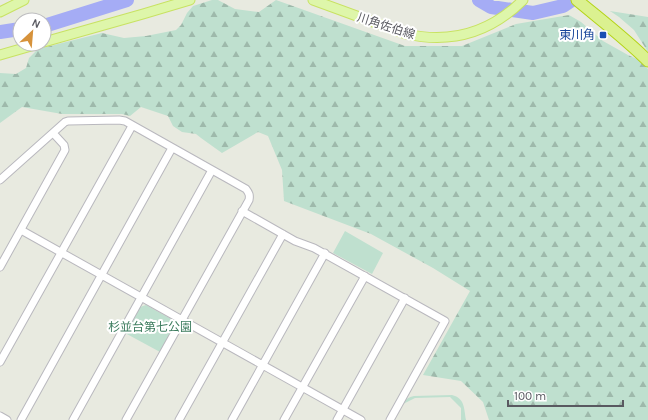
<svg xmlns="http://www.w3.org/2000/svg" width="648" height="420" font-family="Karla,'Noto Sans JP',sans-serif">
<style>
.green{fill:#bfe0cf}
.forest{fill:url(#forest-firs)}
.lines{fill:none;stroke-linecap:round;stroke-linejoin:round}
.river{stroke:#a5acf5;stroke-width:14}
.minor-casing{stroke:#b9b8be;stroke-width:9}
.major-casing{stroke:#c8e262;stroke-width:11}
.highway-casing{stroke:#b4d416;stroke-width:13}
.minor{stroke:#fff;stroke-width:7}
.major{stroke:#def6aa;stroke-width:9}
.highway{stroke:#dbf190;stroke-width:11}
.transit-dot{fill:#1a4fb4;stroke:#fff;stroke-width:1.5}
.labels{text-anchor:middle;stroke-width:4;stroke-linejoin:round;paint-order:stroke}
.street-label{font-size:12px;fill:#595960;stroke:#fff}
.transit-label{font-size:12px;fill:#164399;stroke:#fff;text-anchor:end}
.park-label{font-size:12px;fill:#3c7c5e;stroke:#fff}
</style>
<defs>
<pattern id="forest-firs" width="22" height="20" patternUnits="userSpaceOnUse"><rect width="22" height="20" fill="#bfe0cf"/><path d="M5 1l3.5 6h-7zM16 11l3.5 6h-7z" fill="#9eb9ab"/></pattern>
</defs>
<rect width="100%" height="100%" fill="#e8eae0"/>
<path class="green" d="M345 231 383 253 372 274 333 253Z
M146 305 173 320 175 327 160 352 125 333 140 307Z
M452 395C465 398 464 409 466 420H461V408L450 397 415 398 403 404C405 399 409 397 414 396Z"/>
<path class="forest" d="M212 0H218L235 9 259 12 276 0 405 46H462L516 24 569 15 581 22 603 41 628 55 639 60 648 69V420H489L483 402 461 381 423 375 470 291 433 268 371 234 284 201 282 170 268 136 258 132 222 153 201 138 196 134 182 132 173 126 168 116 141 107 130 116 122 114H62L22 107 0 123V73L16 74 26 68 29 58 38 49 102 33 124 38 146 36 176 30 181 25 187 13 193 6Z
M610 11 648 17V52L634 30 619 17Z"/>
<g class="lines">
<path class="river" d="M479 0 491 7 533 13 563 6 572 0
M44 26 127 0
M0 32 20 29"/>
<defs>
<path id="minor" d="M0 180 65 122 68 121 119 120 125 121 246 189C249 193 250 195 249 200L126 420
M242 211 295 241 314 248 445 321 390 420
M21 230 361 420
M0 267 65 150 64 145 53 133
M0 362 132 126
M0 416 7 420
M21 420 172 148
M73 420 212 170
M179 420 283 234
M232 420 325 253
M284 420 365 276
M337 420 405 298"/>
<path id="major" d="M313 0 406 34C451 44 490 33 523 0
M0 12 24 0
M44 42 143 14 190 0
M0 55 38 44"/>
<path id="highway" d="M577 0C601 20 626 39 648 61"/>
</defs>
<use href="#minor" class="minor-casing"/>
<use href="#major" class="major-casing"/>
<use href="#highway" class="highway-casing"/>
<use href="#minor" class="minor"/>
<use href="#major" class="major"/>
<use href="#highway" class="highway"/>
</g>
<rect class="transit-dot" x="599" y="31" width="8" height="8" rx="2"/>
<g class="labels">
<g class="street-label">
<text transform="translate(386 26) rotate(18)" y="4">川角佐伯線</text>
</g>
<g class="transit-label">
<text x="595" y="39">東川角</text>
</g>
<g class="park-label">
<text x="150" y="331">杉並台第七公園</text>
</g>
</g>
<g transform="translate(32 32) rotate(26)"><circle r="19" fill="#ffffff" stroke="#bdbdbf"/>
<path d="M0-3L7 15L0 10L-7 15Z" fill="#d6923b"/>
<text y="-6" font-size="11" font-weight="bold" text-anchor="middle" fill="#595960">N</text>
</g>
<path d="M508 400v6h115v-6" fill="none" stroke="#595960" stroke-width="2"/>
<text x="514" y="400" font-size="12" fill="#595960" stroke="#ffffff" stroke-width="3" paint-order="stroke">100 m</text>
</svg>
